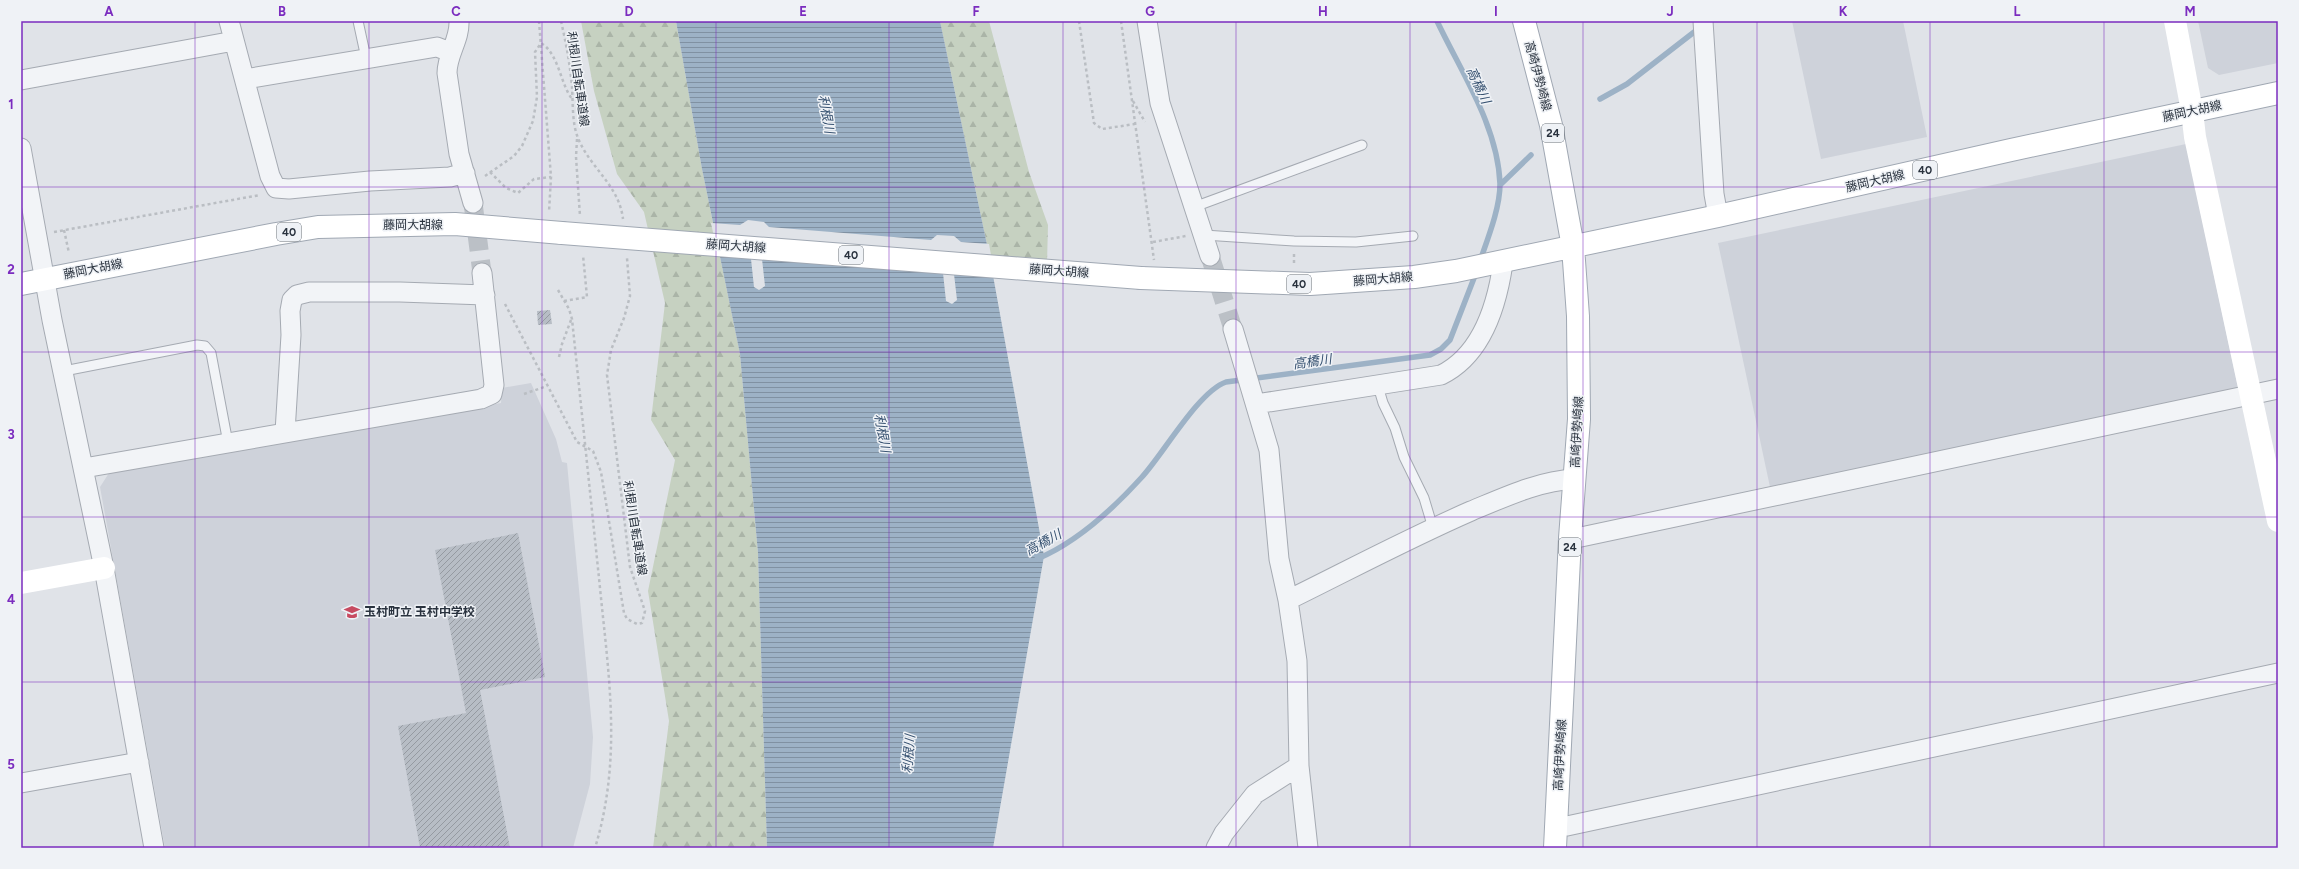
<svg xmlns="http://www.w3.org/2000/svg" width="2299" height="869" font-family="Figtree,'Noto Sans JP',sans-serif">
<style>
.built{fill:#ced2da}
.forest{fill:url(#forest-firs)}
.water{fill:url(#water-rules)}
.pier{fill:#e0e3e8}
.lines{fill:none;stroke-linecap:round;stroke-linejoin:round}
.stream{stroke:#9db2c6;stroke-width:5.5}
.building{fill:url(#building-hatch)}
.street-tunnel{stroke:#bbc0c6;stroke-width:19;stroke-dasharray:19 10;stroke-linecap:butt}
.lane-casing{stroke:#a5aab2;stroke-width:11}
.street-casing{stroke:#a5aab2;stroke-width:21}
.primary-casing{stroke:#a0a8b3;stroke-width:24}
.path{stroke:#babec3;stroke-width:2.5;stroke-dasharray:3 3;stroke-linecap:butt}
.lane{stroke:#f2f4f7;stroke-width:9}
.street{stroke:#f2f4f7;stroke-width:19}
.secondary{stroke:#fff;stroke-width:22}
.primary{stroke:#fff;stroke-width:22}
.primary-bridge-casing{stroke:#a0a8b3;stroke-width:24;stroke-linecap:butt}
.primary-bridge{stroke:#fff;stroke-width:22}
.grid{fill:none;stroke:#7b2cbf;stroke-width:1;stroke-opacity:0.55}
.labels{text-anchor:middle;stroke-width:3;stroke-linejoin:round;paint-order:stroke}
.shield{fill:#eff2f6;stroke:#646c75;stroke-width:1}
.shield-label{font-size:11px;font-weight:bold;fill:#29323e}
.street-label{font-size:12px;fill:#29323e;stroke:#eff2f6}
.poi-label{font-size:12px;font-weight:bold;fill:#29323e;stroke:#eff2f6;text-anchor:start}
.water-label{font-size:13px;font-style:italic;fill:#365170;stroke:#eff2f6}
.neatline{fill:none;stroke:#7b2cbf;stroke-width:1.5}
.grid-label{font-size:13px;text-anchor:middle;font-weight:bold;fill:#7b2cbf}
</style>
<defs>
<pattern id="forest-firs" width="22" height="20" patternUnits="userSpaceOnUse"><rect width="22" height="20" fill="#c6d1c1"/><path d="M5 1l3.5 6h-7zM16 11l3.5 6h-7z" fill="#aab4a7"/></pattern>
<pattern id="water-rules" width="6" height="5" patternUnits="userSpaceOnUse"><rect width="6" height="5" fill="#9db2c6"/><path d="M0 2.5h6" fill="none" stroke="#8091a2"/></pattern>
<pattern id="building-hatch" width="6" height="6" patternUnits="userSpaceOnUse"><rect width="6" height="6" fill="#b7bdc5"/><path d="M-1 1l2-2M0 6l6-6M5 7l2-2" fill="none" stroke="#959aa1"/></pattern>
</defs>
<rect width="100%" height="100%" fill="#e0e3e8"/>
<path class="built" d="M1792 21H1903L1927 137 1821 159Z
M2198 21H2278V63L2219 75 2208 68Z
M2186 144 2238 388 1770 487 1718 243Z
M531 383 556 439 562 462 567 463 593 737 590 784 573 848H165L100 487 109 473 501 403 502 388Z"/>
<path class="forest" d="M581 21H676L702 169 740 354 758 553 767 848H653L669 721 648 591 675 460 651 420 665 303 644 212 617 174 594 91Z
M940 21H989L1029 172 1048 225 1047 264 990 259Z"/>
<path class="water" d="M676 21H940L990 259 1044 556 993 848H767L758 553 740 354 702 169Z"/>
<path class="pier" d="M748 220 764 222 769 227 931 240 937 235 954 236 961 242 989 244 995 277 954 274 957 300 952 304 946 301 943 273 762 259 765 286 759 290 754 287 751 259 718 256 711 223 740 225Z"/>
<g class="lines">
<path class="stream" d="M1437 21C1461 72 1498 126 1500 184 1500 208 1488 238 1480 261
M1600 99 1627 84 1698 29
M1500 185 1531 155
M1037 559C1078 542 1113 509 1142 477 1164 453 1198 392 1226 382L1430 355 1441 349 1450 340 1476 273"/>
</g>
<path class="building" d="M550 310 552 324 538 325 537 311Z
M518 533 545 677 480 690 510 848H420L398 726 466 713 435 550Z"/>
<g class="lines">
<path class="street-tunnel" d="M473 203 482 273
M1210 256 1233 329"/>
<defs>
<path id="lane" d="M358 21 366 58
M1194 207 1362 145
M1204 235 1294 241 1356 242 1413 236
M64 371 197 345 205 346 211 353 228 443
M1378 386 1383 403 1395 428 1404 457 1424 498 1433 528"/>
<path id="street" d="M229 21 270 176 276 188 289 189 370 181 450 177 465 173
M459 21C460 40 447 54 447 73L459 154 473 203
M1147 21 1160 103 1210 256
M1703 21 1714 194 1718 216
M245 79 437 47 450 52
M21 80 234 41
M21 148 52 320 104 568 154 848
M1233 329 1269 450 1279 559 1288 600 1297 661 1299 766 1308 848
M1256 404 1441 375C1482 355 1497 305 1503 263
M285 432 291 335 290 311 292 300 297 295 309 292H400L485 295
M84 468 481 399 492 394 494 385 482 273
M1570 538 1581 537 2278 389
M1288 600C1349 570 1409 538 1471 511 1505 497 1538 481 1575 479
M21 783 139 762
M1557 825 1567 826 2278 673
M1216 848 1224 833 1255 794 1299 766"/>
<path id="primary" d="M1524 21 1551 125 1573 247 1578 316 1579 419 1570 538 1555 848
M1141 278 1310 284 1414 277 1456 271 1718 216 2011 150 2278 93
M21 284 276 234 318 227 455 224 562 233"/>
</defs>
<use href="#lane" class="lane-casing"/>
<use href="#street" class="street-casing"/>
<use href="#primary" class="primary-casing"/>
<path class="path" d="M539 21 551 177 549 212
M561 21C566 43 570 64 572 87 573 102 572 124 578 138 590 168 619 185 623 219
M1079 21 1094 123 1102 129 1135 124
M1121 21 1154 260
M1133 101 1145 122
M577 139 576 157 580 216
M490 172 506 188 518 193 534 179 551 177
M485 176 514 156 522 146 533 121 537 97 535 52 541 43C559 54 560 83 572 99
M64 230 69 253
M54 232 260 195
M1153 242 1186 236
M1294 254V264
M558 290 569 309 572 319C581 405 590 492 599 578 608 672 623 756 595 848
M564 301 587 297 583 255
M505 304 577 442 593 451 601 472 624 613 627 619 637 624 642 623 645 611 630 567 607 375 611 350 624 318 630 296 627 258
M559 357 562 344 571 320
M524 394 547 386"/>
<use href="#lane" class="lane"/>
<use href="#street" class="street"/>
<path class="secondary" d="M2175 21 2192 111 2195 137 2278 521
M21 583 104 568"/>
<use href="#primary" class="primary"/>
<defs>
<path id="primary-bridge" d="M562 233 1141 278"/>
</defs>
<use href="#primary-bridge" class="primary-bridge-casing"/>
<use href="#primary-bridge" class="primary-bridge"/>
</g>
<path class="grid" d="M195 21V848M369 21V848M542 21V848M716 21V848M889 21V848M1063 21V848M1236 21V848M1410 21V848M1583 21V848M1757 21V848M1930 21V848M2104 21V848M21 187H2278M21 352H2278M21 517H2278M21 682H2278"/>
<defs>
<symbol id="school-bare" viewBox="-9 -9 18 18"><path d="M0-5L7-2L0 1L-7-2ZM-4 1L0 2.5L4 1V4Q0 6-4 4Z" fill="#c74b61" stroke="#eff2f6" stroke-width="2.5" paint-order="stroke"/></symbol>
</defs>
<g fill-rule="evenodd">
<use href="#school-bare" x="341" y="601" width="22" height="22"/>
</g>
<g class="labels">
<g class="shield">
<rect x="1542" y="124" width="22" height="18" rx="3"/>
<rect x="1913" y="161" width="24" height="18" rx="3"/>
<rect x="277" y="223" width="24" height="18" rx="3"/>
<rect x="839" y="246" width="24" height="18" rx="3"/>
<rect x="1287" y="275" width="24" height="18" rx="3"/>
<rect x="1559" y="538" width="22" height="18" rx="3"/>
</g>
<g class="shield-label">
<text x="1553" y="137">24</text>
<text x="1925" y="174">40</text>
<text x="289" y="236">40</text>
<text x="851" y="259">40</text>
<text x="1299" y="288">40</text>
<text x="1570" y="551">24</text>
</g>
<g class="street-label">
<text transform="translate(1538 76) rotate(75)" y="4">高崎伊勢崎線</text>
<text transform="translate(578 79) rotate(82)" y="4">利根川自転車道線</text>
<text transform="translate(2192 111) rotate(-12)" y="4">藤岡大胡線</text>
<text transform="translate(1875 181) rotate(-13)" y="4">藤岡大胡線</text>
<text x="413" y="229">藤岡大胡線</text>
<text transform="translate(736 246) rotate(4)" y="4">藤岡大胡線</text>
<text transform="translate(93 269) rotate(-11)" y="4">藤岡大胡線</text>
<text transform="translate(1059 271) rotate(4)" y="4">藤岡大胡線</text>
<text transform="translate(1383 279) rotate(-5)" y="4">藤岡大胡線</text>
<text transform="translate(1577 432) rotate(-87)" y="4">高崎伊勢崎線</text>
<text transform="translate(635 528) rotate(81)" y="4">利根川自転車道線</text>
<text transform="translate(1560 755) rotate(-87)" y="4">高崎伊勢崎線</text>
</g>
<g class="poi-label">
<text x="364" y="616">玉村町立 玉村中学校</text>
</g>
<g class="water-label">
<text transform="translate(1479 85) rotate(65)" y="5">高橋川</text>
<text transform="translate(827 114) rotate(80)" y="5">利根川</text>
<text transform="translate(1312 361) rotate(-8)" y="5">高橋川</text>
<text transform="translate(883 433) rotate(80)" y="5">利根川</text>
<text transform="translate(1043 542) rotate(-29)" y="5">高橋川</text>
<text transform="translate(908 754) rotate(-85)" y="5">利根川</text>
</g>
</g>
<rect width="2299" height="869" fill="none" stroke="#eff2f6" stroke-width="44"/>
<rect x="22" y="22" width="2255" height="825" class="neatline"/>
<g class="grid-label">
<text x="109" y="16">A</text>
<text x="282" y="16">B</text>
<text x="456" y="16">C</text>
<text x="629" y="16">D</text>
<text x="803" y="16">E</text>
<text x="976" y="16">F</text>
<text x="1150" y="16">G</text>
<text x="1323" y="16">H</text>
<text x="1496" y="16">I</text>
<text x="1670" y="16">J</text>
<text x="1843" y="16">K</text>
<text x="2017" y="16">L</text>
<text x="2190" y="16">M</text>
<text x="11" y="109">1</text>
<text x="11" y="274">2</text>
<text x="11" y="439">3</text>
<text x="11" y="604">4</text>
<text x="11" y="769">5</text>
</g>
</svg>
